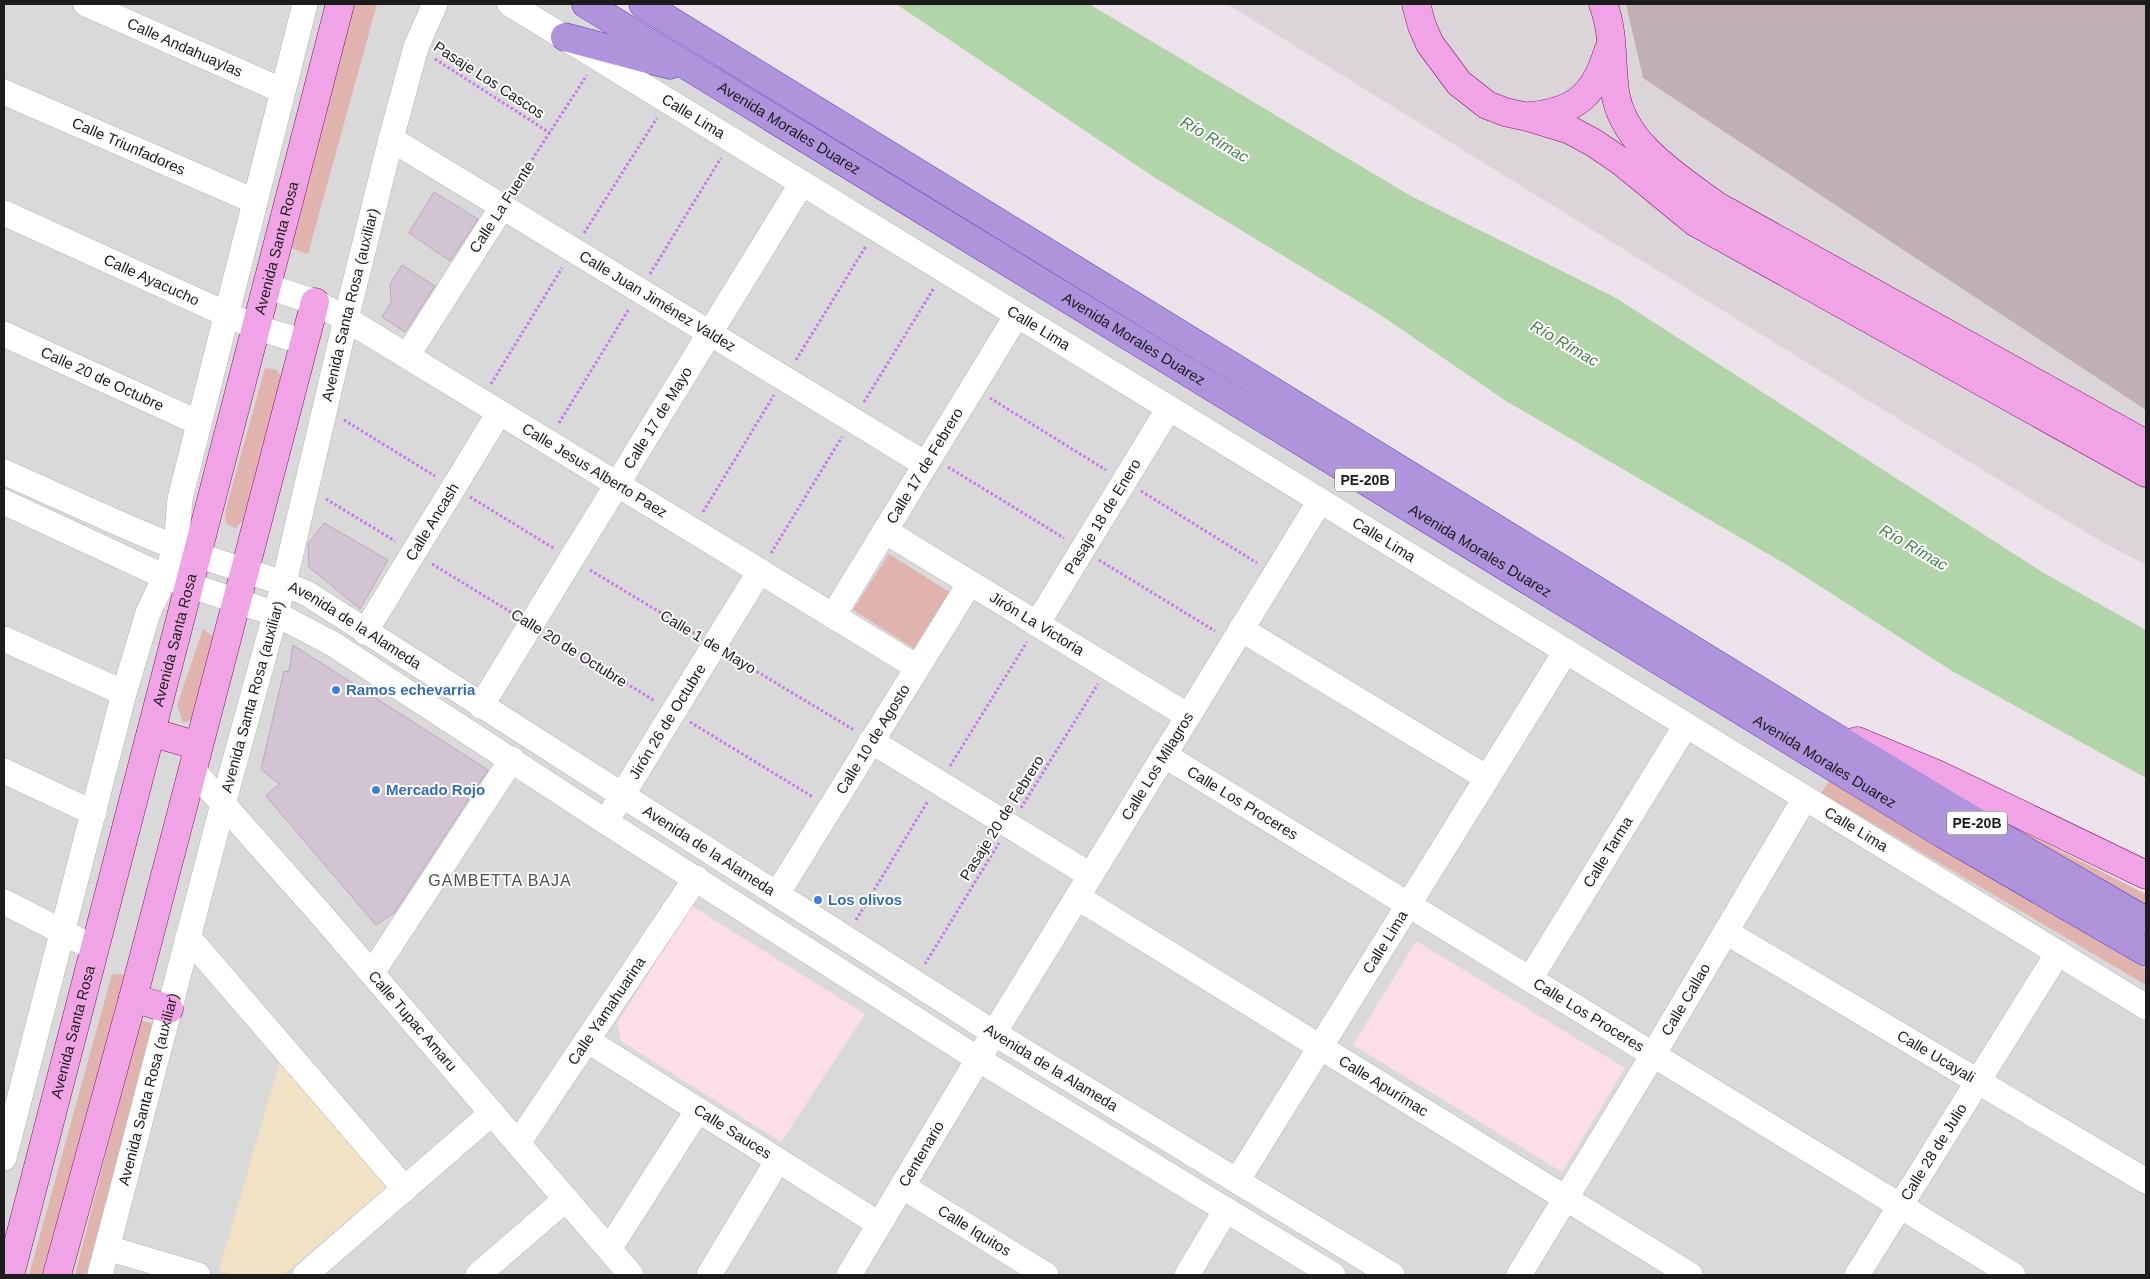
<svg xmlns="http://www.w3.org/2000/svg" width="2150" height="1279" font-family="Arial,sans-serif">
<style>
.residential{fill:#dad9da}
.education{fill:#fbdeea}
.airport{fill:#dbd4d9}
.construction{fill:#c0b0b6}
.grass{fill:#e1b3ae}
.park{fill:#f2e2c4}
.water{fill:#b1d5a8}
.building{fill:#d2c4d2;stroke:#bca7bc}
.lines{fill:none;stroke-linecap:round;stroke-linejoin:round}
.minor-casing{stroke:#b5b5b5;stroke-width:26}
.major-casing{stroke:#841167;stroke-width:29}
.highway-casing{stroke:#5838c3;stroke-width:29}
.path{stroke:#c578e9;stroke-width:3;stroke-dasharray:2.5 2.5;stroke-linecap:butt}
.minor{stroke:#fff;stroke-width:25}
.major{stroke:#f0a4e5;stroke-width:28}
.highway{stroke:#af93db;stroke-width:28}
.shop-dot{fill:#3f7fe0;stroke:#fff;stroke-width:2}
.labels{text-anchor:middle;stroke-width:4;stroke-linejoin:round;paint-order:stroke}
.shield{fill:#fff;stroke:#606060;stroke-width:1}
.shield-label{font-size:14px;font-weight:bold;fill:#1c1c1c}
.street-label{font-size:15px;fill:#1c1c1c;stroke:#fff}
.shop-label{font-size:15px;font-weight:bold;fill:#366cbe;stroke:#fff;text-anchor:start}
.water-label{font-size:16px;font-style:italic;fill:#47834b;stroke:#fff}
.neighbourhood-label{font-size:16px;letter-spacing:1px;fill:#4f4f4f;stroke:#fff}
</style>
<rect width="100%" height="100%" fill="#ece3ea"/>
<path class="residential" d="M4 4H613L2146 939V1275H4Z"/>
<path class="education" d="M692 906 865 1014 781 1142 621 1041 617 1023Z
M1416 941 1625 1068 1562 1172 1353 1045Z"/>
<path class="airport" d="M1227 4H2146V565L2097 539 1864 398Z"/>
<path class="construction" d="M1626 4H2146V410L1643 78Z"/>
<path class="grass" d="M354 4H377L308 254 288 247Z
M265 368 277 370 285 383 245 519 235 528 226 523 225 512Z
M889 554 951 593 915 649 853 610Z
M203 629 216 638 199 716 183 723 177 705Z
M1829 781 2146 969V985L1821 793Z
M1950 795 2146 894V910Z
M112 974 128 975 47 1275H29Z
M140 1020 154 1024 86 1275H75Z"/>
<path class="park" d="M280 1061 388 1186 283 1275H231L219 1270Z"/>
<path class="water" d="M896 4H1089L1411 196 1616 298 2042 572 2146 630V778L1952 671 1787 565 1506 401 1379 314 1157 179Z"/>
<path class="building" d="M434 192 478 219 450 261 409 233Z
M402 265 435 286 405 332 382 317 391 302 390 284Z
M324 523 388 560 360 609 309 567 308 544Z
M293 645 488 770 394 913 376 925 266 796 279 784 261 769 284 671 289 672Z"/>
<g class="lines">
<defs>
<g id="minor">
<path id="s1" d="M86 4 281 90"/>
<path id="s2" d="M510 4 2146 1007"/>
<path id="s3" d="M4 92 254 201"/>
<path id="s4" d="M391 139 925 464"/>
<path id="s5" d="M4 213 255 327 304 342"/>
<path id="s6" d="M266 286 315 302 346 319 917 667"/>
<path id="s7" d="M4 334 199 423"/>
<path d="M407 356 502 207"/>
<path id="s8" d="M4 472C61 497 117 524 175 547 219 564 265 574 308 594L994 1033 1392 1275"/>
<path d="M4 502 165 577 276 614 333 644 606 822 978 1059 1333 1275"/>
<path id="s9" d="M885 531 1188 716"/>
<path id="s10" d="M833 616 1017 315"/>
<path id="s11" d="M1037 624 1169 408"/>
<path d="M1241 629 1487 778"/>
<path id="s12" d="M365 632 499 413"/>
<path d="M4 639 124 693"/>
<path id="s13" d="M481 706 802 183"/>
<path d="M871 741 1090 875"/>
<path id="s14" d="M1164 755 2013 1275"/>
<path id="s15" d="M192 769 319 912 631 1275"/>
<path d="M4 771 94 813"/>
<path id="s16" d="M613 810 760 571"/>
<path id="s17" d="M777 894 970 583"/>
<path id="s18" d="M1077 897 1690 1275"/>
<path d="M4 902 94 948"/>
<path id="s19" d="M1726 932 2146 1181"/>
<path d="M188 937 405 1189"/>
<path d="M372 973 512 759"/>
<path id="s20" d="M1530 979 1686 725"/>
<path id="s21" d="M587 1040 879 1224"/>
<path id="s22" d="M518 1143 696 878"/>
<path d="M4 1158 124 693 148 613 165 577 176 547 180 499 305 4"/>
<path id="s23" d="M1237 1181 1566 651"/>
<path id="s24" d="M902 1186 1046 1275"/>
<path d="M108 1248 198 1275"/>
<path d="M609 1249 698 1110"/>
<path id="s25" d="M100 1275 223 804 284 583 346 319 391 139 416 47 435 4"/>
<path d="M305 1275 492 1113"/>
<path d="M478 1275 566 1199"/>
<path d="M709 1275 778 1160"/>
<path id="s26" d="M849 1275 994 1033 1320 501"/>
<path d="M1187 1275 1226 1210"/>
<path id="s27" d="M1519 1275 1653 1055 1805 798"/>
<path id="s28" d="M1857 1275 2058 953"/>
</g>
<g id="major">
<path d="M1416 4 1422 26 1430 44 1459 83 1487 105 1505 112 1528 117 1570 130 1594 143 1622 162 1695 222 2146 473"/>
<path d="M1603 4C1614 31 1611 63 1615 91 1622 144 1678 177 1717 206L2146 444"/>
<path d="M1530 116C1575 112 1595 95 1608 51"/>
<path d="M151 732 198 746"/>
<path d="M1857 741 1941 776 2146 875"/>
<path d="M133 998 169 1009"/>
<path id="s29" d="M10 1275 340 4"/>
<path d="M57 1275 133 998 315 302"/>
</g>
<g id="highway">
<path id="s30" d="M586 4 1943 834 2146 952"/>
<path d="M643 4 1810 722 1957 811 2146 921"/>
<path d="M565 37 670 65"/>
</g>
</defs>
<use href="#minor" class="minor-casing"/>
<use href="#major" class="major-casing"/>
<use href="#highway" class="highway-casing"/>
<path class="path" d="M435 59 550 133
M513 189 587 75
M584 233 657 118
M650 274 721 158
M796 360 866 246
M491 384 562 268
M990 398 1106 470
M864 402 934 288
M344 420 435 476
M559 423 629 309
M948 467 1064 538
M1141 491 1257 563
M470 497 555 549
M326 499 395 541
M703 512 774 395
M771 553 842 437
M1099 560 1215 631
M432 564 514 614
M590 570 696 634
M549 636 655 701
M731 656 854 730
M690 722 813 797
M950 766 1027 642
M1021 808 1098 684
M856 920 928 801
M925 964 999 843"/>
<use href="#minor" class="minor"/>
<use href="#major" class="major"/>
<use href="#highway" class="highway"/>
</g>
<g class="shop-dot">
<circle cx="336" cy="690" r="5"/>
<circle cx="376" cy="790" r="5"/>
<circle cx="818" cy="900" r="5"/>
</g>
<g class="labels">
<g class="shield">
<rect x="1335" y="468.5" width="60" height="23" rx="4"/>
<rect x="1947" y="811.5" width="60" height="23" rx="4"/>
</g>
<g class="shield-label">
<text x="1365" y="485">PE-20B</text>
<text x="1977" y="828">PE-20B</text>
</g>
<g class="street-label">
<text dy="5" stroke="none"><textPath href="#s1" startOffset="108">Calle Andahuaylas</textPath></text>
<text transform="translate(489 80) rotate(33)" y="5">Pasaje Los Cascos</text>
<text dy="5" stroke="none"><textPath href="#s2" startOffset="215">Calle Lima</textPath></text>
<text dy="5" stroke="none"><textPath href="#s30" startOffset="238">Avenida Morales Duarez</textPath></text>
<text dy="5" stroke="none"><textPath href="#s3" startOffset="136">Calle Triunfadores</textPath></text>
<text transform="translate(502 207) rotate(-57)" y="5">Calle La Fuente</text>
<text dy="5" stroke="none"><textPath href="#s29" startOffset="1061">Avenida Santa Rosa</textPath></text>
<text dy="5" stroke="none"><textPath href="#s5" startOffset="162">Calle Ayacucho</textPath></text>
<text dy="5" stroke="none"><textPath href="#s4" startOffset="312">Calle Juan Jiménez Valdez</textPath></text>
<text dy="5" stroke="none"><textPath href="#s25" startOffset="1002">Avenida Santa Rosa (auxiliar)</textPath></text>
<text dy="5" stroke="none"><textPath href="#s2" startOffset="620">Calle Lima</textPath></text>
<text dy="5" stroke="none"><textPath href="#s30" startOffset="642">Avenida Morales Duarez</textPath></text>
<text dy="5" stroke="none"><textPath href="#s7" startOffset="108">Calle 20 de Octubre</textPath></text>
<text dy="5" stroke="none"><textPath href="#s13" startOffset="338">Calle 17 de Mayo</textPath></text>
<text dy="5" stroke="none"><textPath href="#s10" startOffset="176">Calle 17 de Febrero</textPath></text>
<text dy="5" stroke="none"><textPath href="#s6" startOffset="378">Calle Jesus Alberto Paez</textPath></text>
<text dy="5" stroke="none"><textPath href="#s11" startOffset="126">Pasaje 18 de Enero</textPath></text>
<text dy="5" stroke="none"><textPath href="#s12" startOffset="129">Calle Ancash</textPath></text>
<text dy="5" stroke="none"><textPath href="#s2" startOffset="1025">Calle Lima</textPath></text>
<text dy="5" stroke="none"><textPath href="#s30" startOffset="1048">Avenida Morales Duarez</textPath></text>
<text dy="5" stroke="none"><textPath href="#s9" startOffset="178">Jirón La Victoria</textPath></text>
<text dy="5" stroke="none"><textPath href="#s8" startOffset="384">Avenida de la Alameda</textPath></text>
<text dy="5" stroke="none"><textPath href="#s29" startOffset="656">Avenida Santa Rosa</textPath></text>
<text transform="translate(708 642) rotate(31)" y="5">Calle 1 de Mayo</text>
<text transform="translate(569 648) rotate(32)" y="5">Calle 20 de Octubre</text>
<text dy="5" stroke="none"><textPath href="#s25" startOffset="598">Avenida Santa Rosa (auxiliar)</textPath></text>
<text dy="5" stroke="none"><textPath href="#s16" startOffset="104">Jirón 26 de Octubre</textPath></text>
<text dy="5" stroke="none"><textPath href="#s17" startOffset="182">Calle 10 de Agosto</textPath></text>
<text dy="5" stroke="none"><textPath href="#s30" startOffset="1452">Avenida Morales Duarez</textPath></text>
<text dy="5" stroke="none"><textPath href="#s26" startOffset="595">Calle Los Milagros</textPath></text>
<text dy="5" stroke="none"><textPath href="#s14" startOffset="92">Calle Los Proceres</textPath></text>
<text transform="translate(1002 818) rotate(-58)" y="5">Pasaje 20 de Febrero</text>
<text dy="5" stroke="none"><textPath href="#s2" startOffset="1579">Calle Lima</textPath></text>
<text dy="5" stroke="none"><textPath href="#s8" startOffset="804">Avenida de la Alameda</textPath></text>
<text dy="5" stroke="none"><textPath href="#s20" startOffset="149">Calle Tarma</textPath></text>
<text dy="5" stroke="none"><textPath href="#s23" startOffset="281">Calle Lima</textPath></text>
<text dy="5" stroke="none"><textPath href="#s27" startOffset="322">Calle Callao</textPath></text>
<text dy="5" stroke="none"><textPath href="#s22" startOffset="159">Calle Yamahuarina</textPath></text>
<text dy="5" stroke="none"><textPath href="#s14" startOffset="498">Calle Los Proceres</textPath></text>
<text dy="5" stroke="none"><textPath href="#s15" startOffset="335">Calle Tupac Amaru</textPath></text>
<text dy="5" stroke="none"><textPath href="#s29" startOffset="251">Avenida Santa Rosa</textPath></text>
<text dy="5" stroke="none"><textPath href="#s19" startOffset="244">Calle Ucayali</textPath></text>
<text dy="5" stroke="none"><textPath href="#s8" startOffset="1209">Avenida de la Alameda</textPath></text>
<text dy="5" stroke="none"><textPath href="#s18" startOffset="360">Calle Apurímac</textPath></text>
<text dy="5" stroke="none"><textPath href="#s25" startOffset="192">Avenida Santa Rosa (auxiliar)</textPath></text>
<text dy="5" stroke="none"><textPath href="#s21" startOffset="172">Calle Sauces</textPath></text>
<text dy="5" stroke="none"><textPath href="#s28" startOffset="145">Calle 28 de Julio</textPath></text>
<text dy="5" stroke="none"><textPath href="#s26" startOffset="141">Centenario</textPath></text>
<text dy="5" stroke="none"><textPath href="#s24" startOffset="85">Calle Iquitos</textPath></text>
</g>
<g class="shop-label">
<text x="346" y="695">Ramos echevarria</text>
<text x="386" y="795">Mercado Rojo</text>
<text x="828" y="905">Los olivos</text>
</g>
<g class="water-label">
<text transform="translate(1215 139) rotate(30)" y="6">Río Rímac</text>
<text transform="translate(1565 343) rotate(30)" y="6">Río Rímac</text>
<text transform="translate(1914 547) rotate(30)" y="6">Río Rímac</text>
</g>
<g class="neighbourhood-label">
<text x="500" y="886">GAMBETTA BAJA</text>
</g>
</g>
<rect width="2150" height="1279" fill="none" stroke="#1c1c1c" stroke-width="10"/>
</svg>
